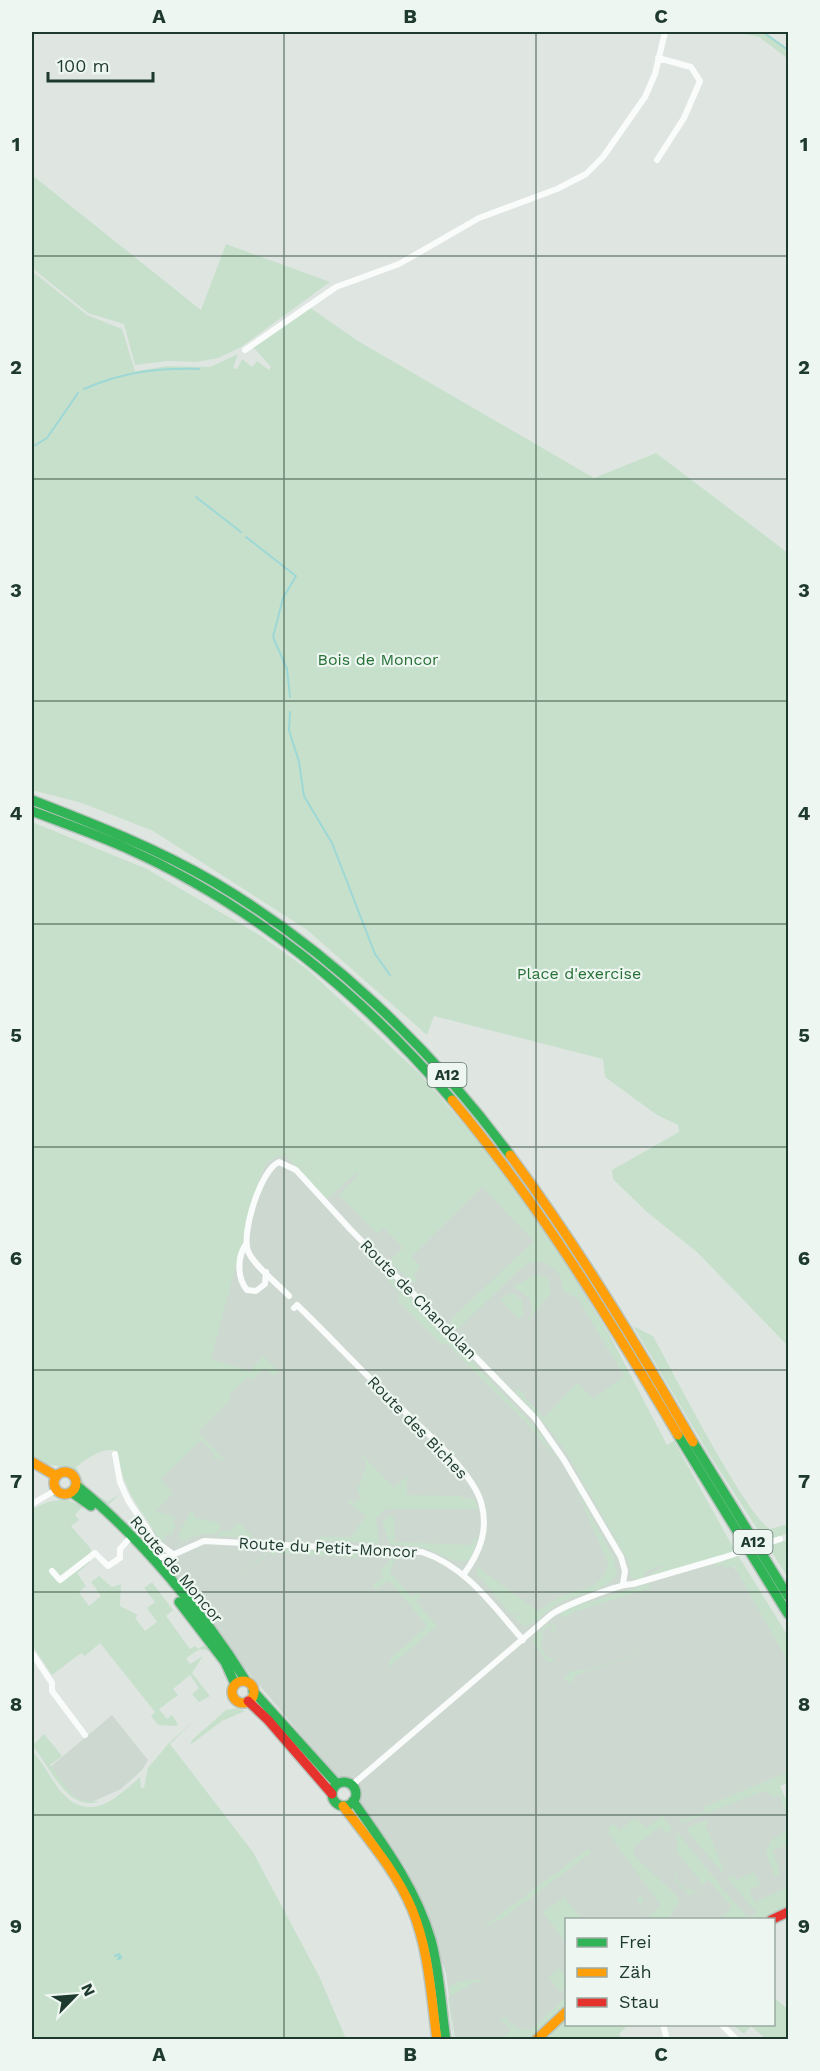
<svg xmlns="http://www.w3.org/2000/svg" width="820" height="2071" font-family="'Work Sans',sans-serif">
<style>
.built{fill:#cdd8d1}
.green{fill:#c7e0cb}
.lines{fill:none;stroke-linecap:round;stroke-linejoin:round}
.stream{stroke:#9dd8d6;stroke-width:2}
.fast-casing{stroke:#b8c3bd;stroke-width:12}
.slow-casing{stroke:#b8c3bd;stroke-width:12}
.jam-casing{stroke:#b8c3bd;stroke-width:12}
.street{stroke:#fafbfb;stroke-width:6}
.fast{stroke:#30b455;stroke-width:9}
.slow{stroke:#ff9f0a;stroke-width:9}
.jam{stroke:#e5322d;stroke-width:9}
.street-bridge{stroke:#fafbfb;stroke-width:6}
.grid{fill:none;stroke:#1e392d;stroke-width:1.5;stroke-opacity:0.55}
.labels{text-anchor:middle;stroke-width:4.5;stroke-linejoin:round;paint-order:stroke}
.shield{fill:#edf6f0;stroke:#5c7268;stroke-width:1.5}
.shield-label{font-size:15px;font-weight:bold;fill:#1e392d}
.park-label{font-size:16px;fill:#277137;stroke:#edf6f0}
.street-label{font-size:16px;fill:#1e392d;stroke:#edf6f0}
.neatline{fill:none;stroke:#1e392d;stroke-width:2}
.grid-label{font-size:20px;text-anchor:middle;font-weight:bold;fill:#1e392d}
</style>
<rect width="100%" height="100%" fill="#dfe6e2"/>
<path class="built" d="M484 1147 577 1281 609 1334 723 1555 774 1613 788 1645V1780L778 1787 788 1809V1902L743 1919 566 1920V2003L525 2039H455L446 1973 421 1901 406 1868 365 1811 176 1586 121 1455 211 1359 234 1263 259 1179 267 1162 278 1156Z
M112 1715 148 1760 142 1770 121 1789 92 1802 81 1801 64 1789 50 1767Z"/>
<path class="green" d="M737 32H765L788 49V59L759 37Z
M32 175 201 310 226 244 330 282 241 347 218 358 197 362 168 361 135 365 124 324 88 313 32 268Z
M32 271 87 315 122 329 135 371 168 366 210 367 238 354 233 368 237 369 242 359 252 367 257 361 269 370 271 367 253 347 309 307 358 341 594 478 656 453 788 553V1346L698 1253 647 1212 613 1179 612 1170 679 1132 678 1125 657 1115 605 1077 603 1059 434 1016 427 1035 306 929 153 831 82 803 32 790Z
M32 822 147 869 261 936 307 969 419 1073 484 1147 549 1238 609 1334 667 1445 674 1441 734 1549 788 1636V1662L734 1566 725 1569 723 1564 713 1567 723 1555 649 1576V1574L663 1567 662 1565 645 1572 643 1578 635 1580 631 1577 628 1561 565 1450 542 1420 515 1392 516 1389 526 1395 524 1397 544 1418 577 1383 593 1399 624 1376 577 1297 563 1292C563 1277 557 1267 542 1262L528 1263 520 1269 458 1329 455 1330 450 1325 451 1319 534 1241 482 1187 411 1257 420 1267 413 1275 417 1279 414 1283 389 1261 403 1248 384 1228 377 1234 339 1195 358 1176 356 1173 327 1199 301 1171 307 1164 300 1170 287 1157 278 1156 267 1162 259 1179 211 1359 250 1371 263 1356 280 1373 273 1376 265 1368 252 1380 248 1377 229 1395 231 1399 198 1432 225 1460 213 1458 214 1453 201 1440 161 1479 173 1493 156 1511 176 1517 172 1522 176 1524 172 1535 166 1534 164 1541 160 1540C140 1508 123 1492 117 1451 102 1446 87 1459 76 1467L87 1488 108 1502 121 1493 107 1506 84 1487 74 1469 45 1464 32 1457Z
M388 1274 536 1428 559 1462 530 1427 446 1343 442 1345 398 1301 399 1292 385 1277Z
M537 1274 548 1279 551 1292 525 1325 532 1312 530 1298 513 1287Z
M509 1294H514L522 1301 524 1314 519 1319 500 1300Z
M633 1326 653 1336C672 1370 745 1514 770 1529L788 1524V1533L765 1541 709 1454Z
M359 1452 394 1488 407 1476V1495L462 1496V1498L475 1499 478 1509H386L376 1518 379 1544 320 1540V1534L322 1537H351L366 1516 346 1501 351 1500 354 1504 361 1498 357 1490 367 1465Z
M575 1487 614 1558 617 1575C602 1594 575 1593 555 1605 544 1612 537 1625 524 1626L514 1618 525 1609 512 1616 480 1577 477 1578V1568L482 1567 481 1570 538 1611C545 1607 551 1602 558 1598 580 1587 602 1592 608 1563Z
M65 1499 83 1506 75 1515 79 1520 71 1526 91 1549 89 1563 77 1573 86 1586 79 1592 89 1606 101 1596 91 1582 99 1576 112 1587 121 1584 120 1606 138 1615 135 1618 145 1631 157 1622 147 1608 155 1602 144 1588 152 1582 173 1610 166 1616 190 1649 195 1646 198 1649 204 1645 212 1655C202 1644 196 1651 186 1659L190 1664 203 1656 192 1673 210 1696 199 1702 192 1694 199 1688 190 1675 173 1689 178 1695 159 1709 167 1719 172 1715 178 1724 176 1726 158 1725 151 1716 155 1712 100 1643 85 1656 81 1653 52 1675 32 1645V1509L48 1502Z
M190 1511H194V1517L220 1523V1529L215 1534H201L181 1542 182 1538 178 1537C181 1526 187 1522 190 1511Z
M388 1516 394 1517 395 1542 472 1545 474 1538H478L470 1560C454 1566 440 1552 424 1548 413 1545 401 1546 390 1545L382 1522Z
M237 1524H244L242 1526 254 1538 217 1536 223 1530 229 1532Z
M788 1540V1552L785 1557 788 1561V1578L768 1546Z
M267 1548 358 1552 357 1558 277 1553 274 1557 270 1552 233 1582 268 1551Z
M396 1554H405L396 1555 390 1572 412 1597 418 1593 421 1596 416 1601 437 1626 389 1667V1660L427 1626 389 1580 376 1590 373 1585 384 1576 380 1571Z
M649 1584 650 1588 574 1612 565 1618 559 1614 573 1607Z
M547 1624 556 1625 555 1633H551L552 1625 541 1632 543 1634 541 1648 547 1657 555 1660 553 1662 547 1661 533 1642 537 1633Z
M661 1647 576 1675 571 1683 563 1679 571 1671 590 1669Z
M237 1708 245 1711 222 1721 190 1745 192 1740 226 1710Z
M199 1716 170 1744 253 1852 320 1978 346 2039H32V1751C43 1762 49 1776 59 1789 87 1825 115 1800 140 1777L141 1788H144L148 1768 168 1744Z
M44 1734 62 1756 50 1765 72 1795 82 1800 99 1802C65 1811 51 1766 32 1746Z
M788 1772V1783L780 1786 788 1804V1817L780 1796 775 1797 764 1791 682 1823 680 1821 705 1811 704 1807Z
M663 1816 672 1829 667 1834 660 1827 635 1846 633 1855 675 1894 679 1902 668 1919H651L636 1900 641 1896 644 1901 640 1904 649 1915 661 1906 609 1834V1826L615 1825 620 1830 635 1818 646 1828Z
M708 1819 706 1826 724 1870 721 1871 687 1831 689 1827Z
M788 1830V1844L772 1851 779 1866 777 1867 780 1874 775 1877 766 1853 771 1840Z
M677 1832C687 1844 742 1914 749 1917L757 1913 727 1878 734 1875 736 1880 754 1872 760 1885 749 1890 755 1902 788 1887V1908L760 1919H720L732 1907 708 1880 690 1896 675 1881 676 1870 678 1882 687 1890 691 1888 694 1891 701 1885 699 1879 677 1852Z
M588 1849 591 1853 499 1921 498 1919 487 1927 486 1925Z
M564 1897 582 1919 566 1920V1943L543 1912Z
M559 1968 566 1977V1987L560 1992 549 1977Z
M479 1979 485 1982H475L448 1998 454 2039 449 1987 458 1982Z
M566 1997V2006L529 2039H502L511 2030 501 2020 496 2022 507 2017 511 2027 515 2024 517 2028 531 2030Z
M774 1998 788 2009V2039H766L751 2026 744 2034 733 2025 774 2024Z
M566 2019V2024L628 2025 619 2034 623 2039 544 2040Z"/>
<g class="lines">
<path class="stream" d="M763 32 788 50
M84 389C122 372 157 368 199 369
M32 447 47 438 78 393
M196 497 241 532
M246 537 296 576 283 598 273 637 287 669 290 697
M290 712 289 730 299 762 304 796 332 843 375 954 390 975
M115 1956 119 1954 121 1957V1958L118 1959 119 1957"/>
<defs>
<path id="fast" d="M32 800C94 824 156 848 214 882 329 950 431 1048 510 1155
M32 811C63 823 95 834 126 848 251 904 363 995 452 1100
M678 1435 788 1614
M693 1442 788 1596
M76 1485C138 1535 204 1613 246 1681
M71 1492 91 1506
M179 1602 225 1662 235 1684
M253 1691 337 1784
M332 1794a12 12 0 1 1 24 0a12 12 0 1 1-24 0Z
M353 1801C384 1845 416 1888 431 1940 440 1973 441 2007 446 2040"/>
<path id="slow" d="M452 1100C539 1204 609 1318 678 1435
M510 1155C578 1247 636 1343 693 1442
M32 1462 56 1476
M54 1483a11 11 0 1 1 22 0a11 11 0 1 1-22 0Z
M232 1692a11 11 0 1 1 22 0a11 11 0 1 1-22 0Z
M343 1806C368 1839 396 1871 412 1909 429 1950 431 1996 437 2040
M536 2040 566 2012"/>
<path id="jam" d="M248 1701 268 1720 332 1794
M771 1920 788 1912"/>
</defs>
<use href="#fast" class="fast-casing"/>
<use href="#slow" class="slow-casing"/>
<use href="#jam" class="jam-casing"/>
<path class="street" d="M657 160 684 118 700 81 691 67 658 58
M245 350 336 287 399 264 479 218 557 189 586 174 603 157 645 97 655 74 665 32
M246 1244C237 1257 237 1278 247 1290L256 1291 265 1284 266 1272
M289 1296C279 1285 253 1265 248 1251 241 1233 261 1169 279 1162L296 1170 350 1229 535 1418 564 1460 621 1557 625 1571 623 1584
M294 1308 297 1305C328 1335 357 1366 388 1396 414 1422 471 1468 481 1502 489 1530 480 1552 464 1574
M115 1454 120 1482 128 1500 155 1541 174 1555
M32 1504 56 1490
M150 1557H168L204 1541 422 1552C467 1567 493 1606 523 1640
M52 1571 60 1580 95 1553 108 1566 120 1558V1549L128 1540
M170 1580V1568L174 1555
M32 1653 52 1683V1691L85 1735
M352 1785 552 1614C566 1605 619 1584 633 1584L722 1558
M663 2024 667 2040
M721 2024 737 2040"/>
<use href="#fast" class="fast"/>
<use href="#slow" class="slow"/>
<use href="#jam" class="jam"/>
<path class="street-bridge" d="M722 1558 780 1539"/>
</g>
<path class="grid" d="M284 32V2040M536 32V2040M32 256H788M32 479H788M32 701H788M32 924H788M32 1147H788M32 1370H788M32 1592H788M32 1815H788"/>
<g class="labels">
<g class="shield">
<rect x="427.5" y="1063" width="39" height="24" rx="4.5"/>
<rect x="733.5" y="1530" width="39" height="24" rx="4.5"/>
</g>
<g class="shield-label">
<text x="447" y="1080">A12</text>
<text x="753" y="1547">A12</text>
</g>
<g class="park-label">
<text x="378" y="665">Bois de Moncor</text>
<text x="579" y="979">Place d'exercise</text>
</g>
<g class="street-label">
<text transform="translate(419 1299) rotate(46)" y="6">Route de Chandolan</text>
<text transform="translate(418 1427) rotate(46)" y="6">Route des Biches</text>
<text transform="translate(328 1547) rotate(3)" y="6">Route du Petit-Moncor</text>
<text transform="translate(177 1569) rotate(50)" y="6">Route de Moncor</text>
</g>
</g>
<rect width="820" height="2071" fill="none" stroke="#edf6f0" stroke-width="66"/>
<rect x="565" y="1918" width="210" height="108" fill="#edf6f0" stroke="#9aaaa2" stroke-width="1.5"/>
<rect x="577" y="1938" width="30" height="9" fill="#30b455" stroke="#9aaaa2" stroke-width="1.5"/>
<text x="619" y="1948" font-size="18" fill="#1e392d">Frei</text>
<rect x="577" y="1968" width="30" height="9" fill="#ff9f0a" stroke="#9aaaa2" stroke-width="1.5"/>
<text x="619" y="1978" font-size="18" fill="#1e392d">Zäh</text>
<rect x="577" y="1998" width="30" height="9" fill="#e5322d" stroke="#9aaaa2" stroke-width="1.5"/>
<text x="619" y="2008" font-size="18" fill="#1e392d">Stau</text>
<g transform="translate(75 1996) rotate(65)" stroke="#edf6f0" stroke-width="4.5" paint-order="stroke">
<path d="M0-4.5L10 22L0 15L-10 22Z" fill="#1e392d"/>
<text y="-9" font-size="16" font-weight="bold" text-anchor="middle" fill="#1e392d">N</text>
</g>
<path d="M48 72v9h105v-9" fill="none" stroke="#1e392d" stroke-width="3"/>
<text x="57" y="72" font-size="18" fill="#1e392d" stroke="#edf6f0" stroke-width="4.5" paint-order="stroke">100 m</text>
<rect x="33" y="33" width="754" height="2005" class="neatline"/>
<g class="grid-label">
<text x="159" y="23">A</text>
<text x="410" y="23">B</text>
<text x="661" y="23">C</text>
<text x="16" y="151">1</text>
<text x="804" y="151">1</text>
<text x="16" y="374">2</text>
<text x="804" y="374">2</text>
<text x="16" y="597">3</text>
<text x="804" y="597">3</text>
<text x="16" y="820">4</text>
<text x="804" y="820">4</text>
<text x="16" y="1042">5</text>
<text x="804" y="1042">5</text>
<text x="16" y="1265">6</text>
<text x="804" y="1265">6</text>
<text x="16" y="1488">7</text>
<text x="804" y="1488">7</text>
<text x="16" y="1711">8</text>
<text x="804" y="1711">8</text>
<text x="16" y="1933">9</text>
<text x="804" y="1933">9</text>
<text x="159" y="2061">A</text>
<text x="410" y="2061">B</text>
<text x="661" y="2061">C</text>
</g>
</svg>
